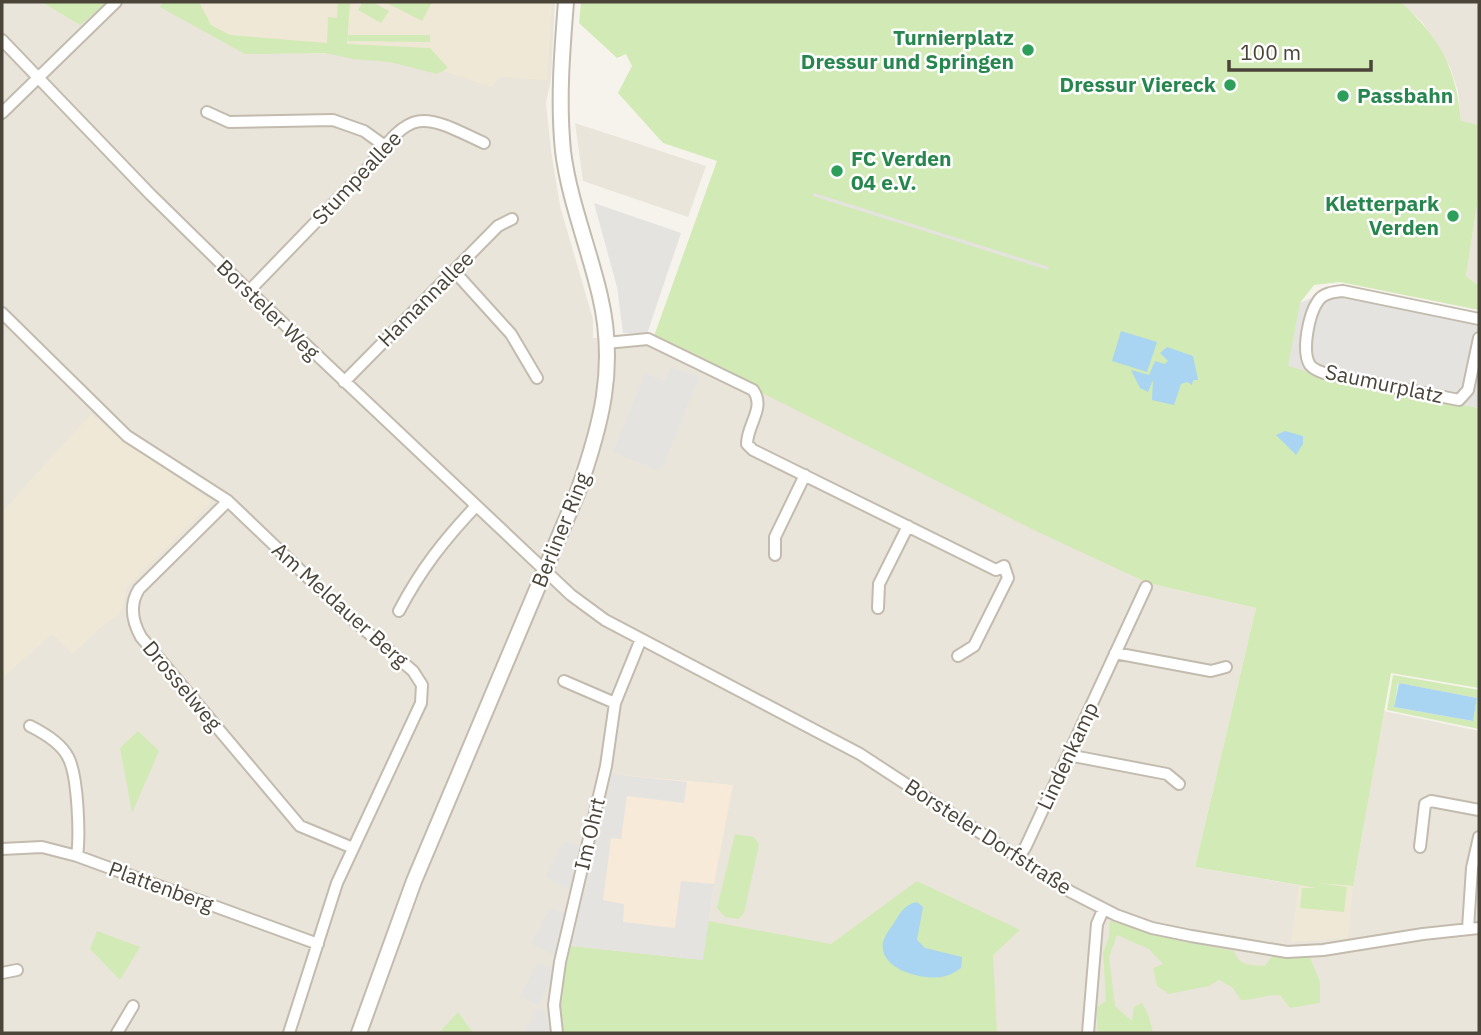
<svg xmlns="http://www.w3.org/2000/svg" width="1481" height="1035" font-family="'IBM Plex Sans',sans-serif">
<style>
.residential{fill:#eae5da}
.commercial{fill:#f7ead8}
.education{fill:#efe8d6}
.green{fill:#d2eab5;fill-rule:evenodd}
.parking{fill:#e5e3e0}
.water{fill:#a9d4f2}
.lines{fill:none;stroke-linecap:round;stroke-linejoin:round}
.minor-casing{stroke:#c2bbae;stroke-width:14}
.tertiary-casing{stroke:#c2bbae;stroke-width:18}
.minor{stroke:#fff;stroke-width:10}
.tertiary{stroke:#fff;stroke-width:14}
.leisure-dot{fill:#2e9e5b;stroke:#fff;stroke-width:2.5}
.labels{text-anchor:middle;stroke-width:5;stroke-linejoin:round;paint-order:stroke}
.leisure-label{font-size:21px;font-weight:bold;fill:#27864d;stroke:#fff;text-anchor:end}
.street-label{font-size:21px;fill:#4b4439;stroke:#fff}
</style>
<rect width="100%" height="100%" fill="#f6f3ec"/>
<path class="residential" d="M2 2H555L551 79 546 103 551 150 560 206 593 319V338L654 336 677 350 1148 583 1256 608 1195 867 1315 888 1353 886 1384 711 1479 731V1033H2Z
M1401 2H1479V125L1461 122 1458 91 1450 67 1423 23Z
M575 123 706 166 688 217 583 181Z
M1479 192V286L1466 276Z"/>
<path class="commercial" d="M611 774 733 785 714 884 703 960 571 946Z"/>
<path class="education" d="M197 2H552L547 80 501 77 491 87 435 68 359 54H310L251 44 208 30Z
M91 414 124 441 210 500 209 505 126 588 124 604 119 615 103 625 73 654 52 634 2 678V512Z
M1317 883 1353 886 1348 938 1291 942 1299 885 1316 888Z"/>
<path class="green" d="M42 2H108L80 25Z
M163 2H199L211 25 230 35 327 43 328 17 337 18 338 2H350L347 44 430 48 448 68 437 74 390 62 353 59 325 53 245 54 160 7Z
M363 2H372L389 11 381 23 358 10Z
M385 2H432L422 21Z
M581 2H1401C1440 39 1456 67 1461 121L1479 125V192L1466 276 1479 286V310L1340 282 1314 285 1300 303 1329 378 1479 408V688L1391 673 1353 886 1317 883 1347 887 1344 912 1300 908 1302 888H1316L1195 867 1256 608 1148 583 1038 532 677 350 654 336 717 161 663 143 618 93 632 66 626 54 617 58 579 23Z
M348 35H430V42L348 41Z
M1393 675 1479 690V729L1387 710ZM1398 683 1477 698 1473 721 1394 707Z
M138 731 159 751 132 813 120 748Z
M735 834 754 837 759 844 744 913 738 919 725 917 717 908Z
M917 881 1020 930 993 955 997 1033H563L558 1001 571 946 702 960 708 921 831 944Z
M1110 921 1177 940 1234 951C1239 966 1250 965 1265 966L1272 956 1294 957 1309 955 1320 982V1003L1290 1008 1280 995C1266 994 1256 1000 1241 1000L1232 987 1219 980 1209 986 1169 994 1157 986 1153 968 1163 964 1149 949 1117 935 1109 957 1115 1006 1132 1021 1134 1007 1142 1003 1148 1014 1153 1033H1100L1097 1029V1007L1106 1001 1103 953 1109 937Z
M97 931 140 947 120 980 90 949Z
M458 1012 473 1033H439Z"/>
<path class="parking" d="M814 193 1049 267 1048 270 813 196Z
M594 203 681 233 647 334 623 333 617 287Z
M1325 292 1479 322V408L1329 378 1288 366 1300 303Z
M671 367 699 377 664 464 658 471 613 452 645 373 665 381Z
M611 774 687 782 684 803 627 796 621 839 611 838 603 900 624 904 623 922 675 928 681 881 714 884 703 960 571 946Z
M567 841 580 847 570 889 545 877 563 843 565 844Z
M550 909 565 913 558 957 531 943Z
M537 964 554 967 551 980 538 1006 520 996Z
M537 1008 546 1012 550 1032 524 1033Z"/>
<path class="water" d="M1121 331 1157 342 1147 372 1112 361Z
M1167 347 1193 356 1198 380H1193L1192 385 1187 382 1181 384 1174 405 1152 400 1153 380 1148 392 1140 388 1131 370 1149 375 1155 361 1165 364 1168 361 1160 353Z
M1285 431 1303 436V444L1296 455 1276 435Z
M1399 683 1477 698 1473 721 1394 707Z
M917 902 923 907 917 940 925 948 962 957 961 968C955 972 949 976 941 977 922 980 878 969 883 942 885 935 890 929 894 923 900 913 905 904 917 902Z"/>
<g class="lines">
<defs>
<path id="minor" d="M2 40 150 194 249 291 571 595 605 620 860 754 1071 892 1116 915 1152 928 1191 936 1287 952 1323 950 1423 934 1479 928
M207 112 229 122 333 120 364 131 385 146
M2 113 116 2
M454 271 511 334 537 378
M249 291 368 168C412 108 420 112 484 143
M2 313 127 436 228 501 346 614 413 671 422 685 421 703 337 883 289 1033
M1479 319 1343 291C1334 292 1323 293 1318 301 1309 314 1301 351 1310 365 1314 370 1319 371 1324 373L1459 400 1468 390 1479 338
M606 343 648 339 753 390C766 408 747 424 747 444L753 450 996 570 1004 566 1008 578 974 646 958 656
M344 382 498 226 512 219
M228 501 139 589C129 605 132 621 141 637L300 826 353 848
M775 555V537L805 475
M878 608 879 584 908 526
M399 611C421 569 444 540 476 506
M1115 653 1211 671 1226 667
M564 681 615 703
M30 726C44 733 61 743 68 757 78 775 80 835 77 856
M1068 755 1167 774 1179 784
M1420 847 1425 804 1431 801 1479 810
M2 849 42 847 77 856 318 944
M1019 857 1026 846 1146 587
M1468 928 1472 868 1479 837
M2 973 17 970
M117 1033 133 1006
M557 1033 554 1005 560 962 606 766 615 703 641 639
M1088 1033 1097 924 1103 910"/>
<path id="tertiary" d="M359 1033 414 881 577 494C601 426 617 368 600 296 589 248 569 200 563 151 558 101 562 52 566 2"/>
</defs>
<use href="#minor" class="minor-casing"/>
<use href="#tertiary" class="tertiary-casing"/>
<use href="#minor" class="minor"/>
<use href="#tertiary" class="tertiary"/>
</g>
<g class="leisure-dot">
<circle cx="1028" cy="50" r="7"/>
<circle cx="1230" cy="85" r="7"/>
<circle cx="1343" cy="96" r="7"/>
<circle cx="837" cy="171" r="7"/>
<circle cx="1453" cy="216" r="7"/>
</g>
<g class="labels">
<g class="leisure-label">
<text x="1014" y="45">Turnierplatz<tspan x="1014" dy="24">Dressur und Springen</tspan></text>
<text x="1216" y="92">Dressur Viereck</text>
<text x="1357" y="103" text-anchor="start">Passbahn</text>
<text x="851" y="166" text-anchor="start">FC Verden<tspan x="851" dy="24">04 e.V.</tspan></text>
<text x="1439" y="211">Kletterpark<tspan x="1439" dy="24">Verden</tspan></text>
</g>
<g class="street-label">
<text transform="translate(357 178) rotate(-47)" y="7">Stumpeallee</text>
<text transform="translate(426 299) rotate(-45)" y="7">Hamannallee</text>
<text transform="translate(268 310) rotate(44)" y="7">Borsteler Weg</text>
<text transform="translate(1384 384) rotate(12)" y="7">Saumurplatz</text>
<text transform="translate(561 530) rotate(-68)" y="7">Berliner Ring</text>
<text transform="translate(340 605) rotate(42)" y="7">Am Meldauer Berg</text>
<text transform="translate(182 686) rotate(50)" y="7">Drosselweg</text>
<text transform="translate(1068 756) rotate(-65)" y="7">Lindenkamp</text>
<text transform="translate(590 834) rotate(-77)" y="7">Im Ohrt</text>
<text transform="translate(988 837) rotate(33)" y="7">Borsteler Dorfstraße</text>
<text transform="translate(161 887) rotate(20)" y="7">Plattenberg</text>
</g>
</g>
<rect width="1481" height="1035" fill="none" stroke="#4b4439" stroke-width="7"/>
<path d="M1229 60v10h142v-10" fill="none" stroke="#4b4439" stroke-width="3.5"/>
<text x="1240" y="60" font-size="21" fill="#4b4439" stroke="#ffffff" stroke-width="5" paint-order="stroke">100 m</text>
</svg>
